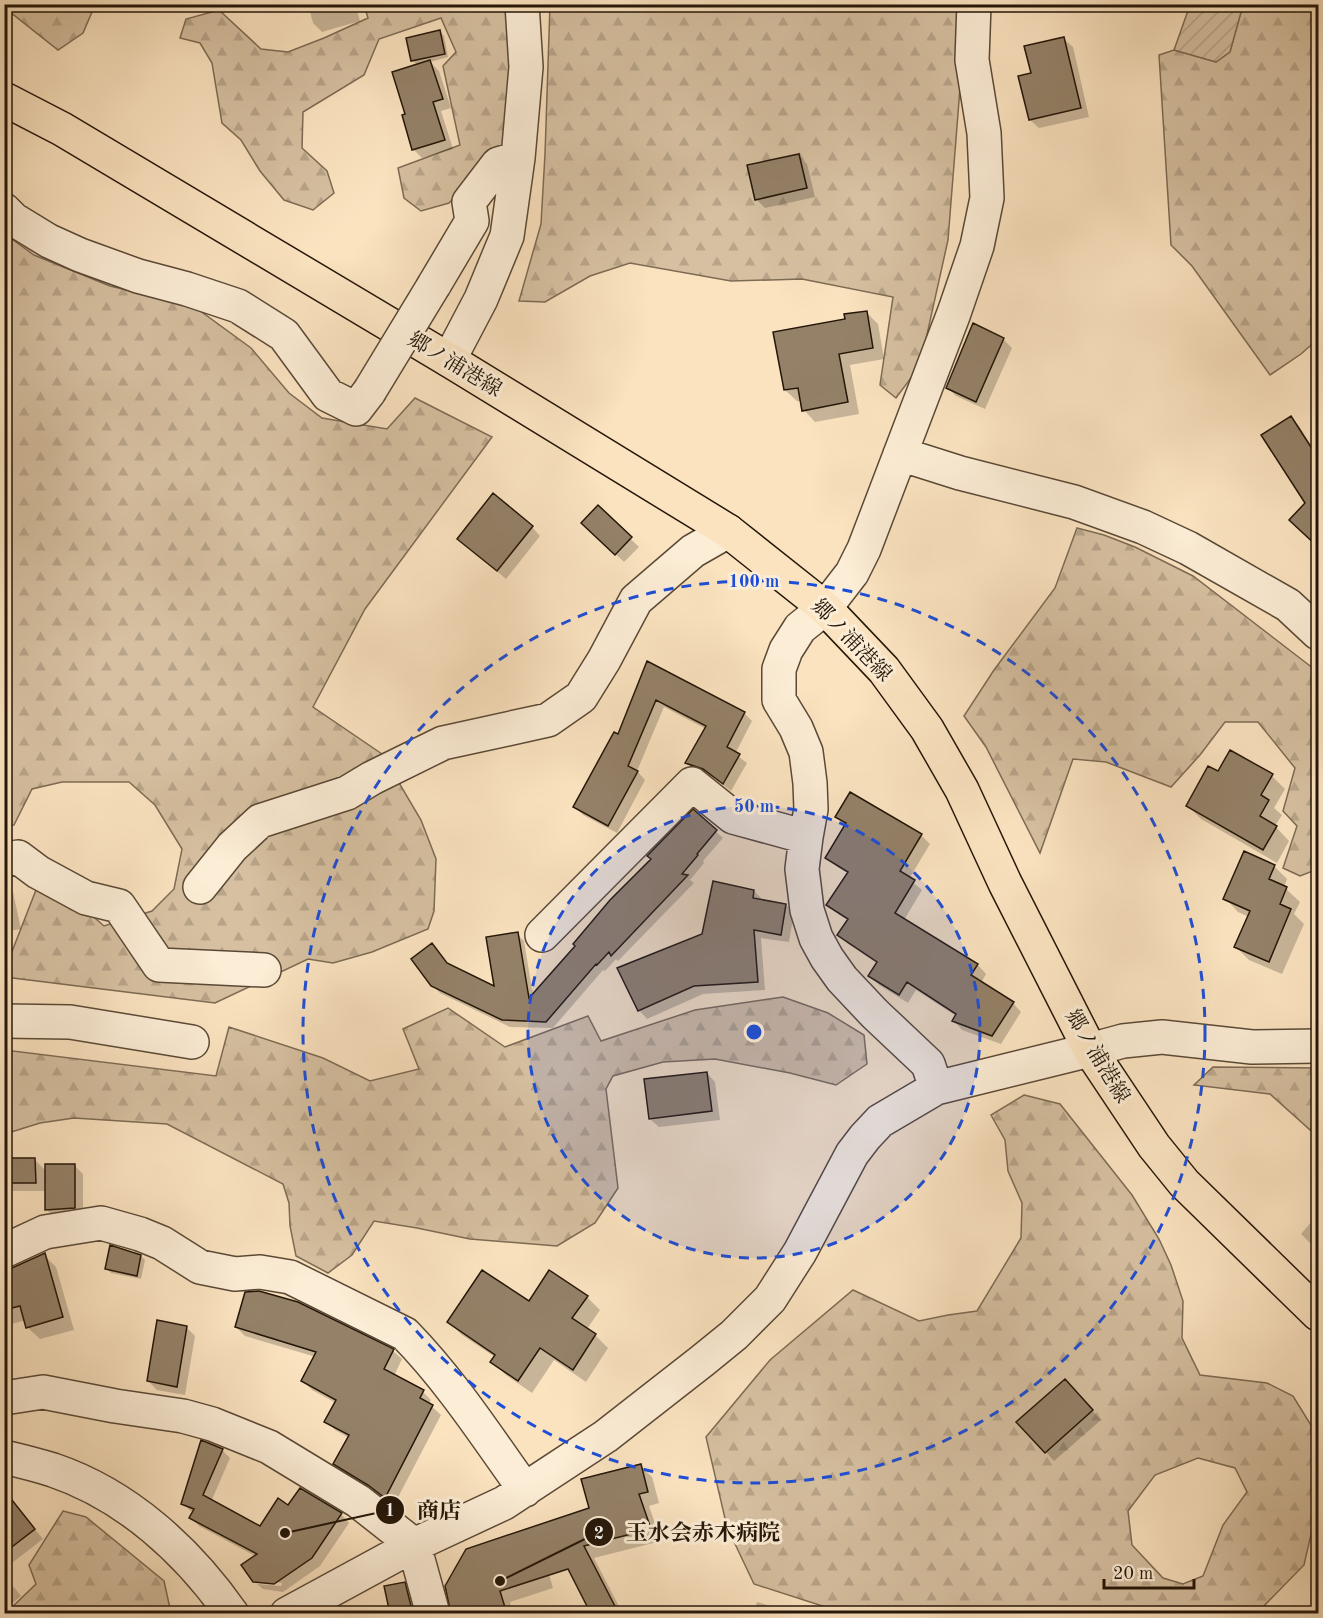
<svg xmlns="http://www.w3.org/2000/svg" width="1323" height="1618" font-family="'Old Standard TT','Noto Serif JP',serif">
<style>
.forest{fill:url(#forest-firs);stroke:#7d6b54;stroke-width:1.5;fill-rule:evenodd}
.garden{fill:url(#garden-furrows);stroke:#7d6b54;stroke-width:1.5}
.shadow{fill:#0003}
.building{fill:#948168;stroke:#241608;stroke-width:1.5}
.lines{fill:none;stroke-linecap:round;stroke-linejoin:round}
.minor-casing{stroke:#5a4936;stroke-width:36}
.major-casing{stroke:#241608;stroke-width:36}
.minor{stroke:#fcedd6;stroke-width:33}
.major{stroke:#fbe3c0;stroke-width:33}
.minor-bridge-casing{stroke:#5a4936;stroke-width:36;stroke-linecap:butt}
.minor-bridge{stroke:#fcedd6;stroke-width:33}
.ring{fill:none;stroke:#1d4ed8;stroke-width:3;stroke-dasharray:10 8}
.labels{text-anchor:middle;stroke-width:6;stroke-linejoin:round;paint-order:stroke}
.street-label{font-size:21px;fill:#241608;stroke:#fcedd6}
.centre{fill:#1d4ed8;stroke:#fcedd6;stroke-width:3}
.ring-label{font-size:18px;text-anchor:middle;font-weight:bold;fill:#1d4ed8;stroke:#fcedd6;stroke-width:6;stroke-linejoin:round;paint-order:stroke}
.leader{fill:none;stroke:#241608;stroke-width:2}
.callout-dot{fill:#241608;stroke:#fcedd6;stroke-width:2}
.mark-label{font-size:18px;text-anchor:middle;font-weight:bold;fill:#fff}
.callout-label{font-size:22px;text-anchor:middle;font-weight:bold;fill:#241608;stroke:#fcedd6;stroke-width:6;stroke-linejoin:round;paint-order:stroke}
</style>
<defs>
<pattern id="forest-firs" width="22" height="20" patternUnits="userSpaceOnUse" patternTransform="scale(1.5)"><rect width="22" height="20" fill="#d6c0a1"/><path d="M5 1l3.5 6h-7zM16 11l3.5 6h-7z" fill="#b8a489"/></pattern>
<pattern id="garden-furrows" width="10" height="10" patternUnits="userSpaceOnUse" patternTransform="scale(1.5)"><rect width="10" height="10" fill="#d6c0a1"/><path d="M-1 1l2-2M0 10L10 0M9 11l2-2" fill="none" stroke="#b8a489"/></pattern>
</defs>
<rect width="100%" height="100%" fill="#fbe3c0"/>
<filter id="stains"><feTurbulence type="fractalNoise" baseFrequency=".00333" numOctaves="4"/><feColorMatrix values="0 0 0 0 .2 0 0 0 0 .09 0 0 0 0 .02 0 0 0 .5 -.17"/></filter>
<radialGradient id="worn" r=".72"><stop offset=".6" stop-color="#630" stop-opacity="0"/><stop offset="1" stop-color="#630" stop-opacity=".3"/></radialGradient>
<path class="forest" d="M4 5 5 4 95 5 83 33 58 50 5 8Z
M364 5H512L509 134 493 158 449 203 421 211 404 198 398 168 460 145 443 66 456 52 441 18 379 39 364 75 303 112 302 148 327 171 334 193 313 210 284 200 260 171 241 140 222 123 212 63 200 43 180 38 186 19 219 10 261 49 288 52 324 38 368 18Z
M550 5H962V63L948 240 920 366 896 398 880 385 893 297 802 279 731 281 630 263 590 276 545 302 519 301 541 224 545 154Z
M1243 5H1318V339L1301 354 1270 375 1192 266 1171 245 1159 55 1174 50 1216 62 1230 51Z
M5 234 34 255 110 286 192 305 251 348 289 393 322 418 387 429 415 398 492 437 365 609 313 707 382 754 421 820 436 859 434 911 428 929 372 952 333 963 308 959 215 1003 5 977 4 972 36 890 79 904 104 926 152 911 174 889 182 849 155 805 129 782H62L32 789 14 825 5 828Z
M1077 528 1104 535 1135 547 1193 576 1318 672V869L1300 876 1283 868 1297 826 1283 811 1295 768 1258 722H1225L1200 755 1171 787 1106 762 1073 759 1040 853 986 747 964 716 994 670 1055 588Z
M783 997 828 1013 864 1035 867 1064 836 1085 790 1073 715 1059 663 1062 613 1076 606 1089 618 1188 595 1223 557 1246 470 1239 417 1228 374 1221 352 1255 328 1273 296 1256 290 1226 289 1203 283 1184 167 1124 74 1118 40 1123 5 1134V1050L216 1076 229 1027 323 1058 370 1081 419 1069 403 1029 448 1008 505 1047 588 1016 601 1041 695 1010Z
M1213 1067 1318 1068V1137L1270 1094 1194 1085Z
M1024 1095 1060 1104 1132 1195 1159 1239 1171 1265 1183 1301 1182 1338 1200 1375 1267 1383 1293 1396 1314 1430 1312 1530 1304 1565 1257 1613H844L754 1584 727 1527 706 1437 770 1360 853 1290 919 1321 948 1315 977 1311 1021 1238 1022 1203 1008 1171 1005 1140 991 1115ZM1198 1458 1235 1468 1247 1492 1223 1525 1203 1576 1183 1584 1163 1578 1132 1545 1128 1511 1155 1475Z
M63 1511 86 1517 164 1581 171 1613H6L36 1584 29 1565Z"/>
<path class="garden" d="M1190 5H1243L1230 52 1216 62 1174 50Z"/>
<path class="shadow" d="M308 4H355L360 21 322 32 313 23Z
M440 32 444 36 448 57 430 62 439 71 451 108 441 111 453 149 422 158 413 149 406 115 418 66 412 60Z
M1064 39 1073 47 1089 117 1039 128 1030 120 1032 74Z
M798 155 807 164 815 197 765 208 756 199Z
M866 312 878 324 884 359 850 365 859 414 815 422 804 410 802 401H797L785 390 847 320Z
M1003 339 1012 348 985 409 956 396 947 387Z
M1291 418 1299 426 1318 456V476L1314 479 1318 483V546L1300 529 1307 503Z
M598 507 639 547 624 562 583 523Z
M532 527 540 536 506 579 459 539Z
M648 663 744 713 752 721 735 754 747 763 731 791 713 777 695 771 687 763 706 729 664 707 637 771 645 780 617 833 583 815 575 807 619 736Z
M1219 773 1272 776 1285 789 1274 808 1282 815 1275 826 1289 841 1277 863 1201 819 1188 806Z
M693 811 723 838 703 861 704 863 690 880 694 883 618 961 616 959 605 971 603 970 553 1028 510 1027 440 993 432 985V945L449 966 496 988 517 934 524 941 533 995Z
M837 817 921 835 930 844 909 879 922 890 904 920 978 965 986 974 981 983 1013 1003 1021 1012 1001 1044 962 1030 954 1021 956 1016 916 990 908 1003 879 985 870 976 878 964 848 944 839 935 849 921 837 913 828 904 849 874 836 866 827 857 846 825Z
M1274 866 1287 879 1284 887 1300 902 1294 914 1304 924 1282 974 1249 960 1236 947 1249 917 1238 912 1225 898Z
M4 884 13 892 21 929 4 932Z
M754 891 762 899V901L786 905 794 913 789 942 761 938 765 990 703 994 647 1019 639 1010 703 936Z
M707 1073 715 1082 720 1120 659 1127 650 1119Z
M4 1160H35L46 1171 74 1165 83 1174V1216L55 1218 46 1209V1191H4Z
M1318 1214V1251L1301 1234Z
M44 1255 56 1267 74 1330 40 1339 27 1327 26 1320 4 1326V1271L12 1270Z
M141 1256 145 1260 141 1279 111 1273 107 1269Z
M587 1297 600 1310 587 1329 595 1335 608 1348 586 1382 554 1360 532 1393 506 1375 492 1362 495 1357 462 1335 449 1322 529 1303Z
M186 1327 195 1336 185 1395 157 1390 148 1381Z
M236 1327 393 1351 402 1359 394 1376 423 1392 431 1400 429 1404 441 1415 394 1505 378 1494 343 1472 335 1463 349 1438 335 1430 326 1421 336 1403 312 1390 303 1381 316 1357 245 1336Z
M1073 1390 1101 1420 1054 1461 1019 1422Z
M222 1450 230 1458 211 1502 260 1528 288 1507 341 1514 349 1523 320 1566 283 1592 263 1589 257 1584 281 1586 282 1583 254 1580 257 1557 199 1526 191 1518 193 1513 183 1504Z
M640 1466 652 1477 659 1503 649 1506 661 1541 594 1558 623 1614H593L546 1524 590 1509Z
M5 1493 43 1539 4 1569V1494Z
M539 1540 553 1588 510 1602 513 1614H453Z
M4 1575 21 1596 4 1610Z
M404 1584 413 1593 419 1614H391Z
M757 1602 796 1613V1614H753Z"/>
<path class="building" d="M440 30 445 54 411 61 406 38Z
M1064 37 1081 108 1029 120 1018 76 1031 73 1024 46Z
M430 60 443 99 433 102 445 140 412 150 402 115 405 114 392 72Z
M799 154 807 188 755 200 747 165Z
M867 311 873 348 839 354 848 402 802 411 798 388 784 390 773 332 845 319 844 314Z
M973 323 1004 338 976 402 946 388Z
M1291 416 1318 458V547L1289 520 1305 503 1261 435Z
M493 493 533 526 497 571 457 539Z
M598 505 632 537 615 555 581 523Z
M647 661 745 712 727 747 740 754 723 784 703 769 685 763 706 726 656 700 628 766 638 771 608 826 573 807 614 732 618 734Z
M1230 750 1273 774 1261 795 1269 800 1260 816 1277 826 1263 850 1186 806 1208 766 1218 771Z
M850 792 922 834 900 871 915 880 895 913 978 964 971 975 1014 1002 992 1036 952 1021 956 1014 907 982 899 995 868 976 877 962 837 935 848 919 826 905 848 872 825 858 846 823 835 817Z
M693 809 717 830 697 854 698 855 682 874 688 875 611 956 609 952 597 965 596 964 546 1022 502 1020 431 986 411 959 432 943 447 963 494 986 486 937 518 932 529 998 575 946 573 944 610 900 651 859 647 856Z
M1244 851 1275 865 1269 879 1287 887 1280 904 1291 909 1269 962 1234 947 1250 911 1223 899Z
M713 881 754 890 753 898 786 904 781 935 754 930 758 982 694 986 638 1011 617 968 702 934Z
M707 1072 712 1111 649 1119 644 1079Z
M4 1158H35L36 1183H4Z
M45 1164H75V1208L45 1210Z
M110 1245 141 1255 137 1276 105 1269Z
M45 1253 63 1317 26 1328 20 1306 4 1310V1269L12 1268Z
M482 1270 529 1301 549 1270 588 1296 572 1318 596 1334 573 1370 540 1348 518 1381 490 1362 495 1355 447 1322Z
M259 1291 298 1302 394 1349 384 1369 424 1390 420 1398 433 1405 385 1498 368 1485 333 1464 349 1435 324 1422 336 1400 301 1381 316 1352 235 1327 245 1292Z
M157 1320 187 1326 177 1387 147 1381Z
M1065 1379 1093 1410 1045 1453 1016 1422Z
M201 1440 223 1449 203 1495 260 1526 278 1498 288 1505 300 1488 342 1513 312 1558 274 1584 253 1582 241 1565 257 1554 189 1518 194 1509 181 1504Z
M641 1464 648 1492 639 1494 651 1529 584 1546 619 1614H591L568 1569 500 1591 507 1614H451L445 1586 466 1549 589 1508 581 1479Z
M4 1490 35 1529 4 1553Z
M405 1582 413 1614H390L384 1586Z"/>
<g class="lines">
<defs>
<path id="minor" d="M4 210 13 219 49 241 80 255 138 276 187 289 238 306 284 335 328 395 356 409 369 392
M434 285 472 221 469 202 498 164 518 158
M449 360 481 299 507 236 518 158 526 67 522 4
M900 454 960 473 1074 502 1143 527 1188 548 1288 605 1318 633
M4 860 18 857 38 872 86 898 119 906 159 965 264 970
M200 887 232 847 260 821 347 793 372 778 443 743 548 720 581 697 604 660 636 600 693 551 728 531
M542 935 692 784 733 817 806 837
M4 1021 70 1022 192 1042
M936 1088 928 1064 875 1014 842 979 827 958 816 938 807 910 802 869 806 837 811 809 810 783 806 752 796 728 779 700V669L786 650 800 628 825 608 852 573 864 549 954 313 977 246 987 198 984 133 972 60 974 4
M4 1251 45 1232 101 1223 140 1234 162 1243 200 1267 235 1274 260 1272 290 1277 405 1334C451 1381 487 1437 525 1490
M4 1398 43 1392 115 1406 183 1416 212 1424 269 1447 358 1501 414 1545 433 1614
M4 1457C21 1461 37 1465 53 1470 127 1495 188 1551 232 1614
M287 1614 414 1545 504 1503 606 1436 702 1361 734 1335 770 1299 800 1252 852 1154 865 1137 880 1121 936 1088 1090 1050 1123 1041 1162 1037 1252 1047 1318 1046"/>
<path id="major" d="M4 99 62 129 449 360 728 531 825 608 884 670 927 729 962 790 1005 883 1090 1050 1154 1146 1184 1183 1318 1314"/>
</defs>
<use href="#minor" class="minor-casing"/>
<use href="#major" class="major-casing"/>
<use href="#minor" class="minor"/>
<use href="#major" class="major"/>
<defs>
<path id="minor-bridge" d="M369 392 434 285"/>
</defs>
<use href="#minor-bridge" class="minor-bridge-casing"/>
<use href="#minor-bridge" class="minor-bridge"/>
</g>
<circle cx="754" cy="1032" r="226" fill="#1d4ed8" fill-opacity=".12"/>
<g class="ring">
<circle cx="754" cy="1032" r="226"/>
<circle cx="754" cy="1032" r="451"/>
</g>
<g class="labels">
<g class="street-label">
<text transform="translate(455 364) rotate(31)" y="7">郷ノ浦港線</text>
<text transform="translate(852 640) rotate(46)" y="7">郷ノ浦港線</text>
<text transform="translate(1098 1056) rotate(59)" y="7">郷ノ浦港線</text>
</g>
</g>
<circle cx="754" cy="1032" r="9" class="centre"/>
<g class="ring-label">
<text x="754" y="587">100 m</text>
<text x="754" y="812">50 m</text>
</g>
<path class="leader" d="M285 1533L390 1510M500 1581L599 1532"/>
<g class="callout-dot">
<circle cx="285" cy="1533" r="6"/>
<circle cx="500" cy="1581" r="6"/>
<circle cx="390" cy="1510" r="15"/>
<circle cx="599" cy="1532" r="15"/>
</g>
<g class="mark-label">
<text x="390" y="1516">1</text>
<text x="599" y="1539">2</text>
</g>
<g class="callout-label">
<text x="439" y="1518">商店</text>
<text x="703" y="1540">玉水会赤木病院</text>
</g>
<rect width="1323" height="1618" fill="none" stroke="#fbe3c0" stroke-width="24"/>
<rect x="6" y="6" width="1311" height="1606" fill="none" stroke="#241608" stroke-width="3"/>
<rect x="12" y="12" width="1299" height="1594" fill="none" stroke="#241608" stroke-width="1.5"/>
<path d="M1104 1579v9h90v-9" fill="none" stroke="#241608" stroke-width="3"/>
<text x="1113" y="1579" font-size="18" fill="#241608" stroke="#fcedd6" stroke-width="4.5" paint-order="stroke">20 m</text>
<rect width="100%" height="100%" filter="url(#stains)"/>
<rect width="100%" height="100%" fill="url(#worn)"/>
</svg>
